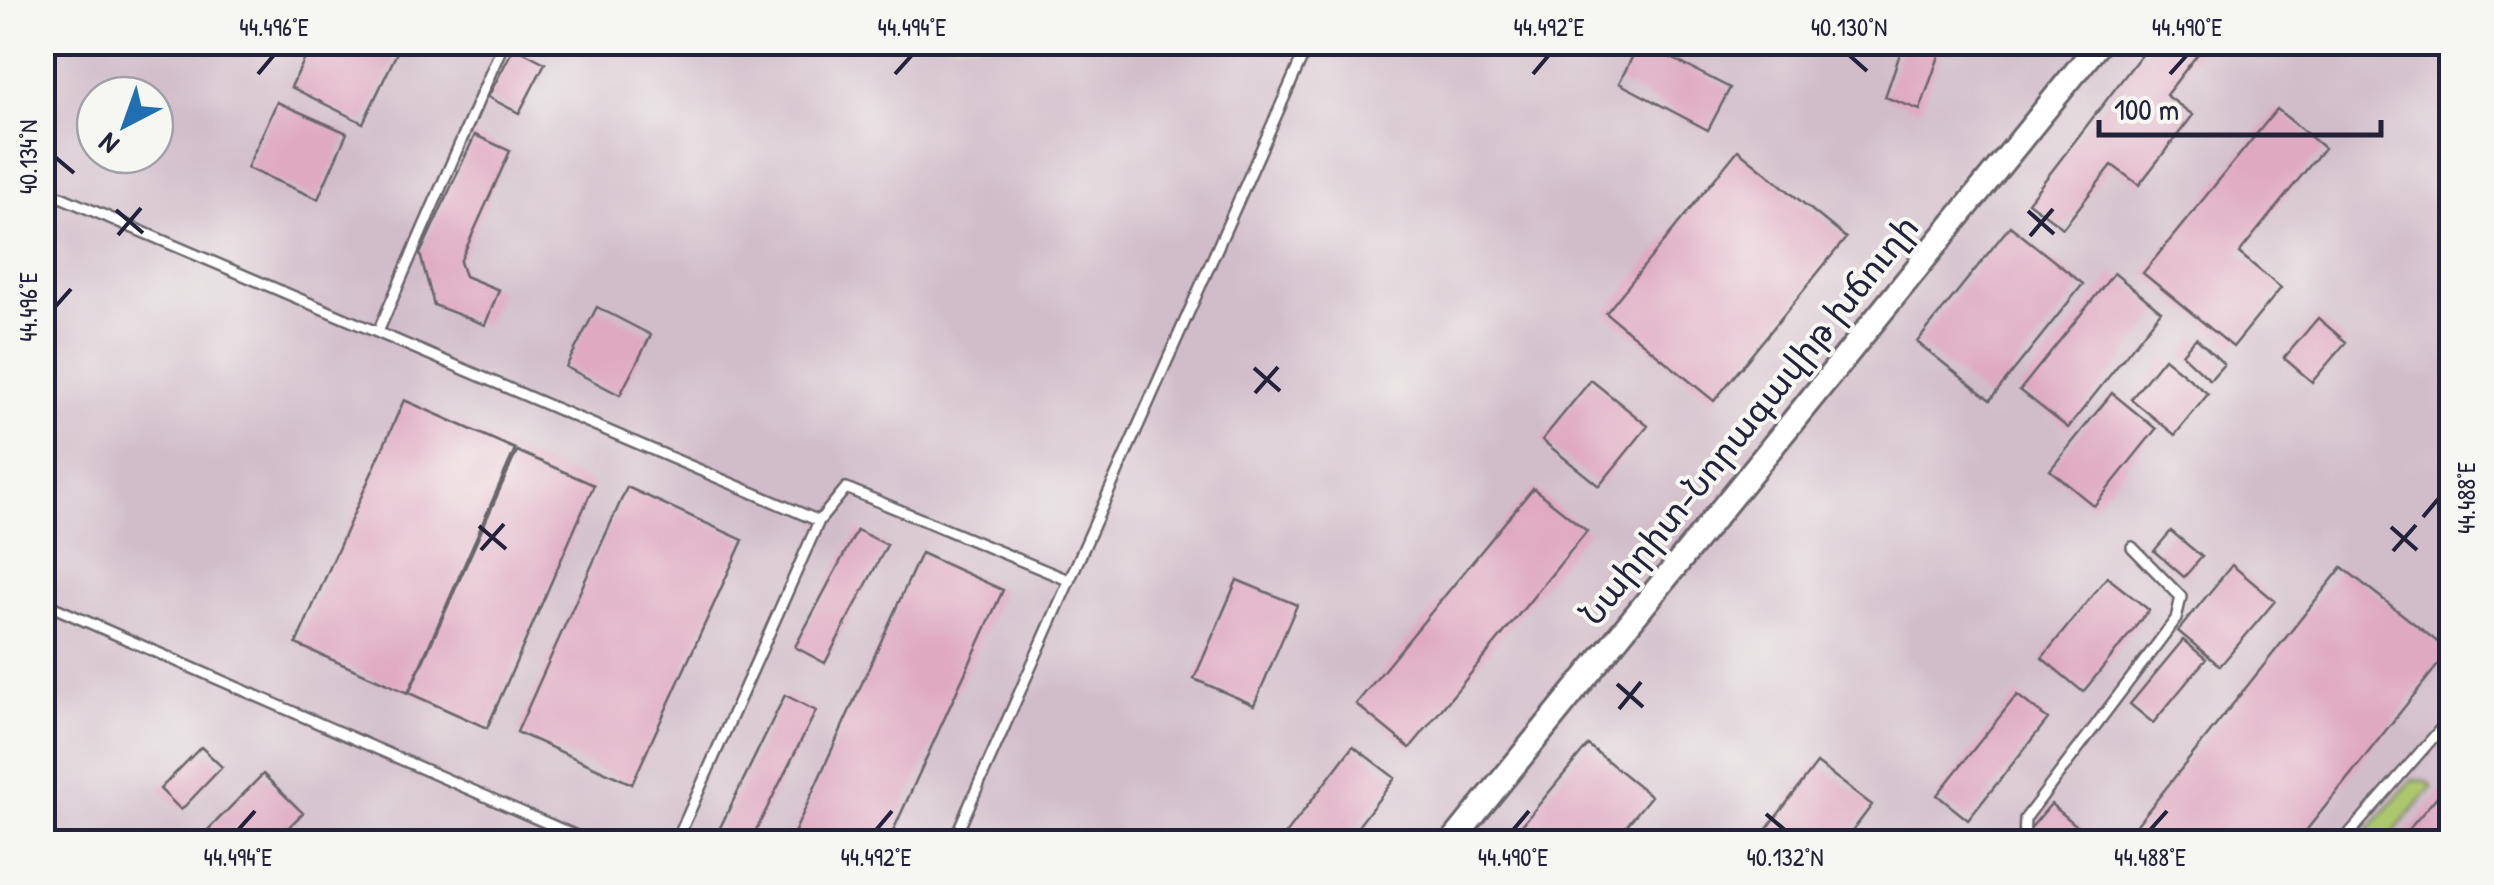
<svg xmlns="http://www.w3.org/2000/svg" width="2494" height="885" font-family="'Patrick Hand','Noto Sans Armenian',sans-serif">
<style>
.industrial{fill:#d1bdc9;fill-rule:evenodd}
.green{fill:#adc76d;stroke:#687454;stroke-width:2.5}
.building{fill:#dfa9c1}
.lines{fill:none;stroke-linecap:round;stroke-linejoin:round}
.service-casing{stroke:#69656b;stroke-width:14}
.tertiary-casing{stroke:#69656b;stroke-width:28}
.service{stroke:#fff;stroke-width:9}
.tertiary{stroke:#fff;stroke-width:22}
.ticks{fill:none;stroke:#22223b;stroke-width:4}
.labels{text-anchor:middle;stroke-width:8;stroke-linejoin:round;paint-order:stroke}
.street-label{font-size:35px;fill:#22223b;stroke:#f6f6f2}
.neatline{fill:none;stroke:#22223b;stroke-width:4}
.ticks-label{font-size:25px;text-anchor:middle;fill:#22223b}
</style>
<rect width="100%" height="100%" fill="#f6f6f2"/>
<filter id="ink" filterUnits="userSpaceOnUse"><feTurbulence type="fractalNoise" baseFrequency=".01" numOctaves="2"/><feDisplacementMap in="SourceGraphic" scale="20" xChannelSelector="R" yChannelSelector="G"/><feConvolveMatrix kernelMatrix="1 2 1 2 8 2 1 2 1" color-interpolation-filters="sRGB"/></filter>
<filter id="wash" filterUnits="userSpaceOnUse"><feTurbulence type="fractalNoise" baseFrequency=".0048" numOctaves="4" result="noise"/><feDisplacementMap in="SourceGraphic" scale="40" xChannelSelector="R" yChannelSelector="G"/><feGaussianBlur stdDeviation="2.25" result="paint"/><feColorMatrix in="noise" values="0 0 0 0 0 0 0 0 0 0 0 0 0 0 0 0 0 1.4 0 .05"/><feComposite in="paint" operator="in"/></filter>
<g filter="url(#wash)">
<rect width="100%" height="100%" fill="#ede2c5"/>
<path class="industrial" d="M43 43H2451V842H43ZM95 95H155V155H95Z"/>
<path class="green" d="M2412 780 2426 781 2432 787 2385 842H2358Z"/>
<g id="blocks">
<path class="building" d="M313 42H402L363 123 291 87Z
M1640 42 1730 88 1708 130 1619 83Z
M1904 42 1940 53 1920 110 1885 97Z
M2151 42H2207L2166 95 2193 115 2139 185 2112 165 2063 228 2028 202Z
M514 47 545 63 519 113 488 97Z
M277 102 347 133 318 199 247 168Z
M2277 109 2324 148 2239 253 2281 288 2233 347 2143 273Z
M475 135 510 151 460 262 465 276 499 290 485 325 434 305 420 254Z
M1738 150 1846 238 1714 401 1606 313Z
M2010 226 2083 284 1990 400 1917 342Z
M2114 273 2161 311 2068 428 2020 390Z
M597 307 651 335 620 395 566 367Z
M2318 318 2346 342 2312 382 2284 358Z
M2196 338 2224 364 2210 380 2182 354Z
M2164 358 2208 394 2175 435 2131 399Z
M1591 380 1648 426 1599 486 1542 440Z
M2112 393 2156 429 2094 506 2050 470Z
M404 400 515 449 408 693 296 644Z
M517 451 594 485 487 728 409 693Z
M627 487 743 540 632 784 517 732Z
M1533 488 1587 531 1410 748 1356 704Z
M857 530 887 545 825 663 795 647Z
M2171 531 2202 557 2184 577 2154 551Z
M921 553 1003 590 888 842H790Z
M2232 565 2275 601 2220 666 2178 631Z
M2342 567 2449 651 2297 842H2123Z
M2107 577 2149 610 2083 692 2042 658Z
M1237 580 1297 605 1254 705 1194 679Z
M2183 640 2206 659 2153 723 2130 704Z
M785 695 816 711 750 842H718L714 840Z
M2017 695 2048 719 1968 820 1937 795Z
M1588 745 1651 796 1613 842H1508Z
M1353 746 1395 778 1346 842H1280Z
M201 747 222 767 181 810 160 789Z
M1817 763 1872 805 1844 842H1757Z
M263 774 303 813 274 842H196Z
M2452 779V842H2398Z
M2051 804 2096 842H2045L2029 830Z"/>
</g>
</g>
<g filter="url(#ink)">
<use href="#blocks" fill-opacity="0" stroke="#69656b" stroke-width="2.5"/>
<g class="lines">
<defs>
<path id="service" d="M42 189 819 521
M378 332 504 42
M42 602 590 842
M676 842 819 521 846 488 1068 580
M953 842 1309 42
M2024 842 2025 819 2176 619 2181 597 2132 547
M2342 842 2452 716"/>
<path id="tertiary" d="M1452 842 2100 42"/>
</defs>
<use href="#service" class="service-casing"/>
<use href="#tertiary" class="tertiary-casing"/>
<use href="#service" class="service"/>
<use href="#tertiary" class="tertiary"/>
</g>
</g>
<path class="ticks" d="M1849 55 1867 71M258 74 274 55M895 74 912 55M1533 74 1549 55M2170 74 2187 55M55 157 74 173M116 210 143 233M2028 211 2054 234M118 235 141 208M2030 236 2053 209M55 307 71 289M1254 368 1280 391M1255 393 1278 367M2423 517 2439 498M479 526 506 549M2391 527 2417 550M481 550 504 524M2393 551 2416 525M1617 684 1643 707M1619 709 1641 682M1766 814 1785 830M238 830 255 811M876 830 892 811M1513 830 1529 811M2150 830 2167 811"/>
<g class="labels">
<g class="street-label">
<text transform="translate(1749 420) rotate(-51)" y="12">Նաիրիտ-Նորագավիթ խճուղի</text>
</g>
</g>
<rect width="2494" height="885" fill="none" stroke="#f6f6f2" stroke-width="110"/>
<g transform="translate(125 125) rotate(221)"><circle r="48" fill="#f6f6f2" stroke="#a1a1a9" stroke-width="2.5"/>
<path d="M0-8L18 38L0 25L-18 38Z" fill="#1f6fb2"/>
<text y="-15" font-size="28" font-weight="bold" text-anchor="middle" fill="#22223b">N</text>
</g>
<path d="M2099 120v15h282v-15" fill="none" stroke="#22223b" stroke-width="5"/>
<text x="2114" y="120" font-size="30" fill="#22223b" stroke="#f6f6f2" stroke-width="8" paint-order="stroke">100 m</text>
<rect x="55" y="55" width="2384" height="775" class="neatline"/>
<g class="ticks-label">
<text x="274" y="36">44.496°E</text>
<text x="912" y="36">44.494°E</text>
<text x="1549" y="36">44.492°E</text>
<text x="1849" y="36">40.130°N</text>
<text x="2187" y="36">44.490°E</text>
<text transform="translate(28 157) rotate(-90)" y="9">40.134°N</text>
<text transform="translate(28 307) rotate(-90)" y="9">44.496°E</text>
<text transform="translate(2466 498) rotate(-90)" y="9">44.488°E</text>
<text x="238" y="866">44.494°E</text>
<text x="876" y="866">44.492°E</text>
<text x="1513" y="866">44.490°E</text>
<text x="1785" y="866">40.132°N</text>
<text x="2150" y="866">44.488°E</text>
</g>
</svg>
